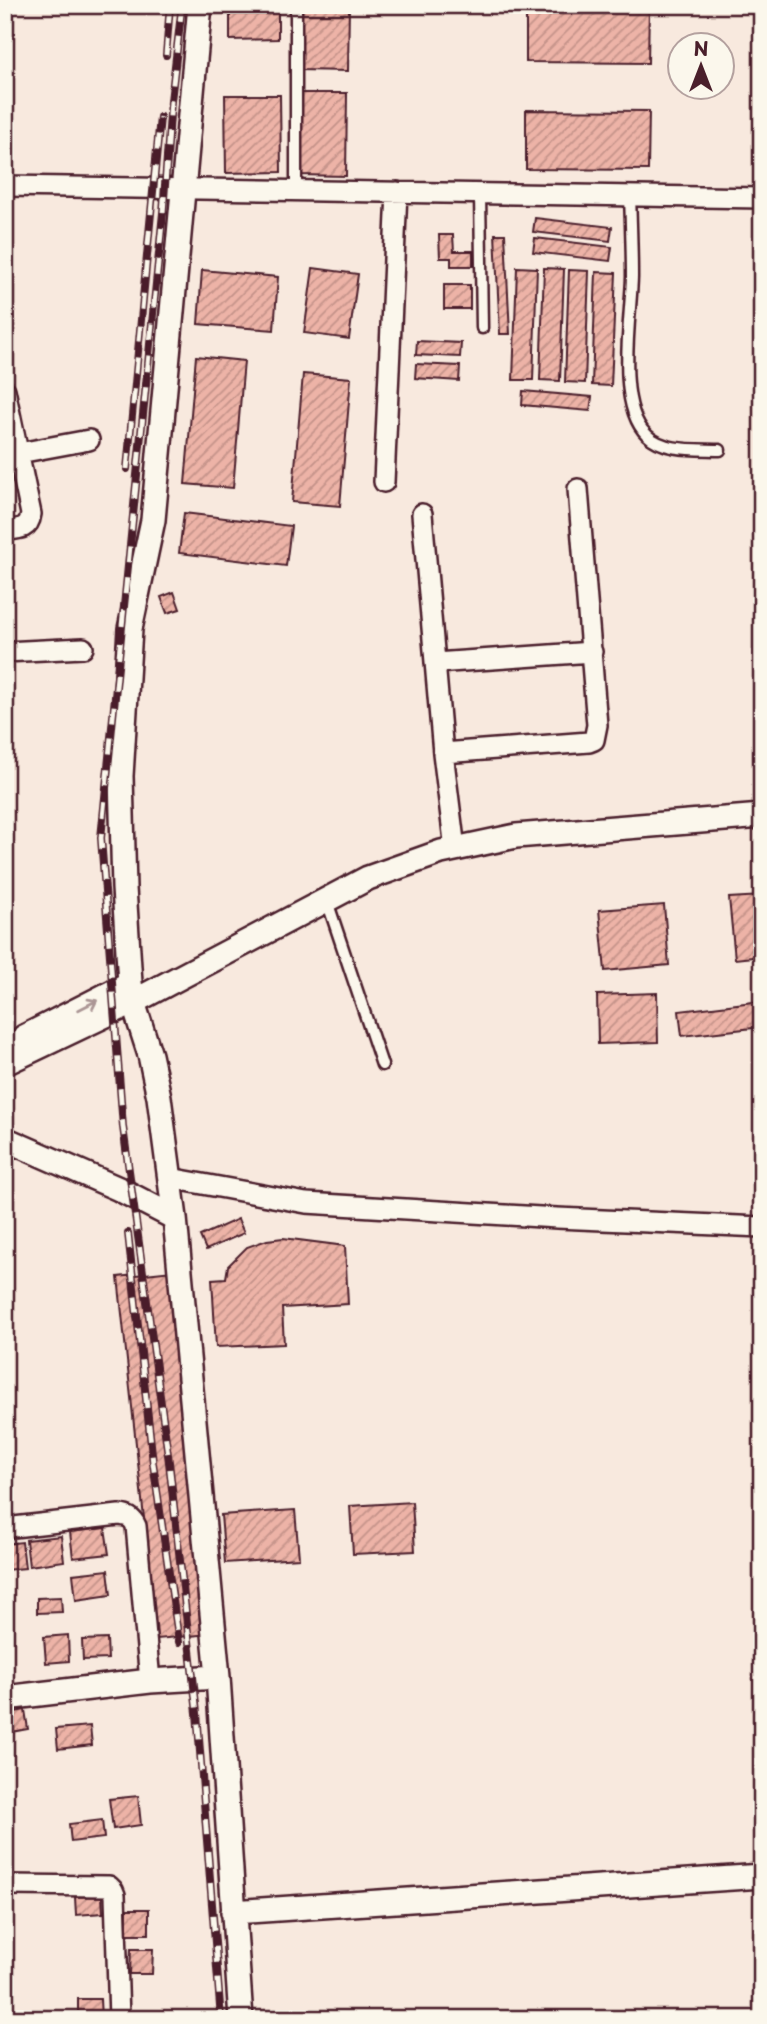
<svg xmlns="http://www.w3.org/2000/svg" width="767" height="2024" font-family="'Playpen Sans',sans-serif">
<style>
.building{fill:url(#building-hatch);stroke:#4a1f2b;stroke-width:2}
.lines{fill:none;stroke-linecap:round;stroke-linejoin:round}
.service-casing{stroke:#4a1f2b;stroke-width:15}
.minor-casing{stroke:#4a1f2b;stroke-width:24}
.tertiary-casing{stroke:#4a1f2b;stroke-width:28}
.service{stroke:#fbf7ec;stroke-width:10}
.minor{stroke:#fbf7ec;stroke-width:19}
.tertiary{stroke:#fbf7ec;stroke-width:23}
.rail-casing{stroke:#4a1f2b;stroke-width:8}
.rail{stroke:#fbf7ec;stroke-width:5;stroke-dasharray:16;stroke-linecap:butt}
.oneway{stroke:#ab9695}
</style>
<defs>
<pattern id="building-hatch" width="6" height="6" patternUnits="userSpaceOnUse" patternTransform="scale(1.75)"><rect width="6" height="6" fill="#edb3a7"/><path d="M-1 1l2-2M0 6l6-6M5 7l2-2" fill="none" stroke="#c29188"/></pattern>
</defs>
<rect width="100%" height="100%" fill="#f8e9de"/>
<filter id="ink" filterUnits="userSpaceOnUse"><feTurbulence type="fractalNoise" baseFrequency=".0143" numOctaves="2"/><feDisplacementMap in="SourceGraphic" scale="14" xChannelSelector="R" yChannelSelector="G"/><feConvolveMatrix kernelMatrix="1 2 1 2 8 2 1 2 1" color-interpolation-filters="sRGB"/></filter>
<g filter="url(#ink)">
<path class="building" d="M230 5H278V39L230 40Z
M300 5H349L348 71 299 70Z
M526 5H649L648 63 526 62Z
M300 93H347L346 176 299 175Z
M225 95H280L281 172 226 173Z
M526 110 649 111 648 170 526 169Z
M535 218 612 227 610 241 533 232Z
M495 234H505L510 334H500Z
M439 235H453L454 251H473V266H451V258H440Z
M535 238 612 247 610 261 533 252Z
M517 267 537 268 533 380H513Z
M313 268 358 274 349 339 304 333Z
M544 268 564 269 560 381 540 380Z
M202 270 278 277 274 330 198 324Z
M569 270 589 271 585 383 565 382Z
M596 272 616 273 611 386 592 385Z
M444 285H470V309H444Z
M417 341 461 343 460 357 416 355Z
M196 356 244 361 233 488 185 484Z
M416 364 460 366 459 381 415 378Z
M303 374 351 378 340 506 292 502Z
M523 391 592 397 590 411 522 405Z
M184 513 291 526 286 566 179 553Z
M174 592 180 609 167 613 161 597Z
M762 896V956L735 959 729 898Z
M664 905 669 965 605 971 599 910Z
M657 993 658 1042 598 1044 597 995Z
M762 1001V1027L682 1036 679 1011Z
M238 1219 244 1233 206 1250 200 1236Z
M283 1238 345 1246 348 1304 282 1308 284 1344 216 1347 212 1279 226 1278 228 1266 247 1247 267 1240Z
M172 1271 210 1634 157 1639 118 1277Z
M412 1502 415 1551 353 1554 350 1506Z
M295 1510 299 1558 225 1563 221 1515Z
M105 1528 109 1554 73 1558 70 1532Z
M61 1536 64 1561 29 1566 26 1540Z
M22 1542 25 1568 5 1570V1544Z
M108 1570 111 1595 76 1600 73 1574Z
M61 1597 62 1612 37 1613V1598Z
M68 1635 69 1661 46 1663 44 1637Z
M107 1639 108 1659 83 1660 82 1640Z
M25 1710 28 1729 6 1733 5 1714Z
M90 1726 92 1745 58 1749 56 1729Z
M138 1796 141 1825 113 1829 109 1799Z
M102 1820 104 1838 71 1842 69 1824Z
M102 1896 103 1913 76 1915 75 1897Z
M5 1900H11L12 1917 5 1918Z
M127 1909H149V1934H127Z
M131 1949H153L152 1974H130Z
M78 1999H100L101 2019H78Z"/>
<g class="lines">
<defs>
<path id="service" d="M296 191V5
M480 194 482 328
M630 196C631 223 632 250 632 277 631 318 615 405 647 435 664 452 697 449 720 450
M327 901 382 1065"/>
<path id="minor" d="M5 186 762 198
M5 390 31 514C29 530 18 529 5 530
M19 453 89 440
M384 482 397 192
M422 514 443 753 455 849
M5 652 83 648
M435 663 592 652
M443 753 589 742 594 740 597 725 578 489
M170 1178 306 1203 557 1218 762 1227
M5 1528 119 1515C128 1516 132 1517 136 1526L150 1681
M5 1885 109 1886 113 1890 115 1895 119 2019"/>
<path id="tertiary" d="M200 5 153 520 130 629 121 776 124 888 130 983 133 1002 150 1055 159 1097 175 1218 218 1677 241 2019
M24 1037 130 983
M5 1063 133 1002 368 878 441 852 516 836 762 816
M5 1139 119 1189 175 1218
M5 1698 150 1681 218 1677
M233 1912 762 1876"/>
</defs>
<use href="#service" class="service-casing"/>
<use href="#minor" class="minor-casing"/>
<use href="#tertiary" class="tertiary-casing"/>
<use href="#service" class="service"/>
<use href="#minor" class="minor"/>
<use href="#tertiary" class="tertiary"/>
<defs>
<path id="rail" d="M182 5 171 101 163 213 101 838 123 1127 169 1462 197 1713 221 2019
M166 55 170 5
M127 469 160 117
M128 1233 153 1463 179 1642"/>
</defs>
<use href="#rail" class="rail-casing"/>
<use href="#rail" class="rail"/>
</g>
<defs><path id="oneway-shaft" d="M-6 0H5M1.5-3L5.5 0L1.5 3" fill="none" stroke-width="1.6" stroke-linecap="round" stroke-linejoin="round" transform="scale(1.75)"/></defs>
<use class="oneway" href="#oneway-shaft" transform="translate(88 1005) rotate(-27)"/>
</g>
<rect width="767" height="2024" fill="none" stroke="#fbf7ec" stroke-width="28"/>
<rect x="14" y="14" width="739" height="1996" fill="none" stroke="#4a1f2b" stroke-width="2.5" filter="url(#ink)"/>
<g transform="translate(701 66)"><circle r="33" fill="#fbf7ec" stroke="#b4a19f" stroke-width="2"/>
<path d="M0-5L12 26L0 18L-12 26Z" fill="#4a1f2b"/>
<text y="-10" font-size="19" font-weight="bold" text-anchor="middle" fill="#4a1f2b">N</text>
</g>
</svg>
